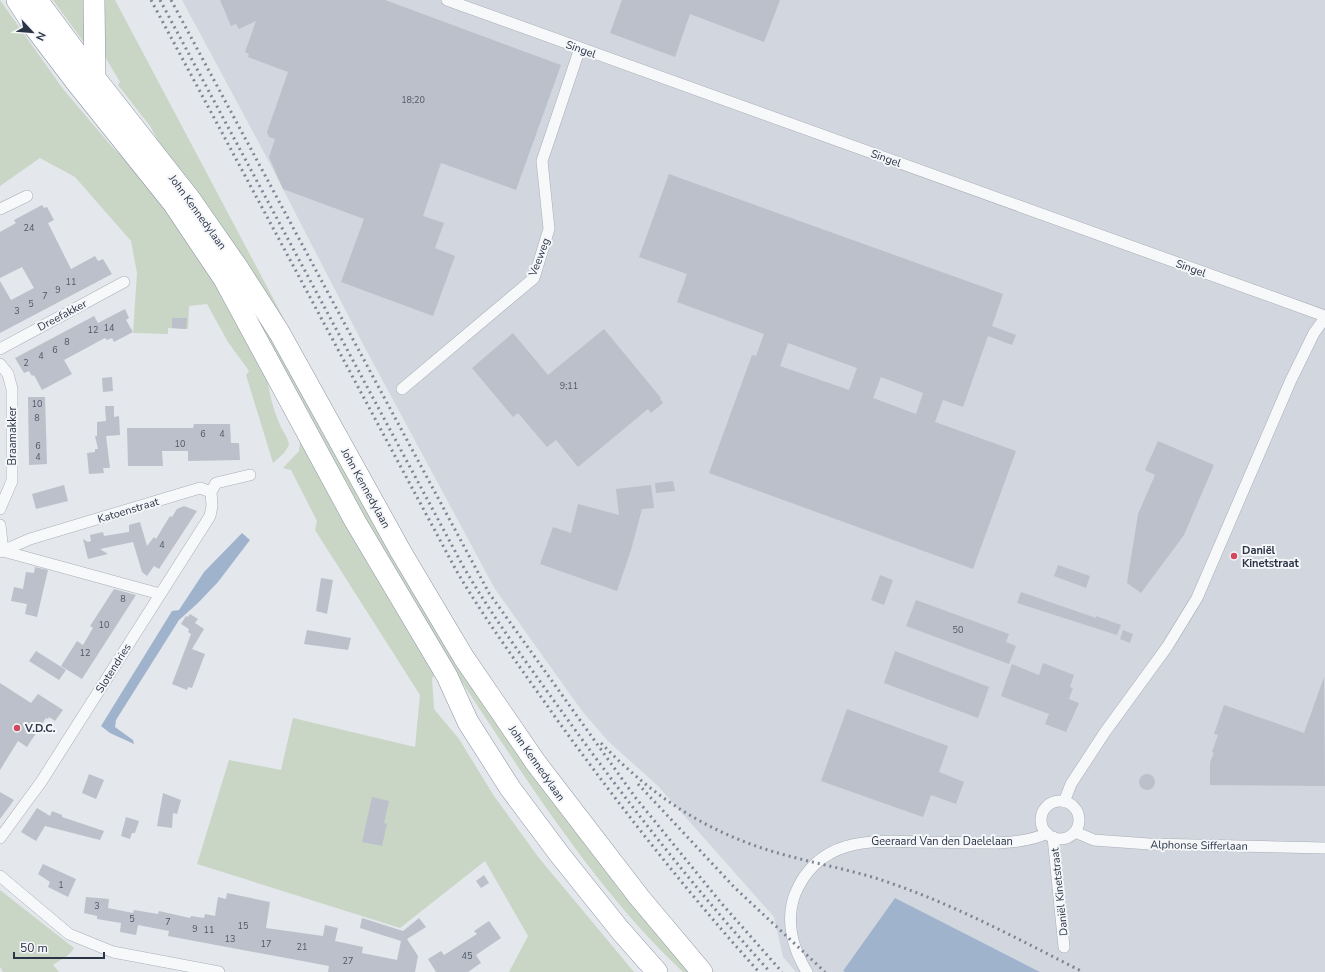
<svg xmlns="http://www.w3.org/2000/svg" width="1325" height="972" font-family="'Nunito Sans',sans-serif">
<style>
.built{fill:#d2d6de}
.green{fill:#c9d6c5}
.water{fill:#9fb4cc}
.building{fill:#bbc0ca;fill-rule:evenodd}
.lines{fill:none;stroke-linecap:round;stroke-linejoin:round}
.street-casing{stroke:#a9aeb7;stroke-width:12}
.highway-casing{stroke:#8b94a3;stroke-width:22}
.street{stroke:#f7f8fa;stroke-width:11}
.highway{stroke:#fff;stroke-width:21}
.rail{stroke:#7d8696;stroke-width:3;stroke-dasharray:2 4;stroke-linecap:butt}
.poi-dot{fill:#d1495b;stroke:#f4f6f9;stroke-width:1.5}
.labels{text-anchor:middle;stroke-width:4;stroke-linejoin:round;paint-order:stroke}
.number-label{font-size:9px;fill:#4f5766}
.street-label{font-size:11px;fill:#2b3445;stroke:#f4f6f9}
.poi-label{font-size:11px;font-weight:bold;fill:#2b3445;stroke:#f4f6f9;text-anchor:start}
</style>
<rect width="100%" height="100%" fill="#e4e7ec"/>
<path class="built" d="M182 0H1325V972H1040L895 899 844 971 845 972H796L783 957 774 917 658 786 608 741 582 711 495 589 364 346 267 158Z"/>
<path class="green" d="M0 0 63 89 113 148 133 167 188 237 267 373C268 390 273 409 280 425 283 432 288 437 289 445L284 453 273 463 246 375 249 371 228 342 207 304 189 306 188 329 168 328V334L133 333 137 273 131 241 75 177 40 158 0 186Z
M53 0H86L85 44Z
M101 0H115L318 383 165 153 150 126 118 85 120 82 104 55Z
M222 252 365 503 694 972H683C606 900 543 805 485 717 436 643 388 567 346 489 303 411 263 331 222 252Z
M300 442 375 575 437 674 432 678 434 709 459 739 494 796 539 858 634 972H509L528 936 485 861 400 928 197 864 229 760 281 770 293 718 415 747 420 695 315 530 317 521 291 470 283 468 299 451Z
M0 890 74 948C69 957 61 959 53 965L59 972H3L0 967Z"/>
<path class="water" d="M242 533 250 540 218 582 198 603 179 620 116 720 115 727 133 740 134 744 110 733 101 726 172 611 179 610 204 572Z
M895 898 1040 972H845L843 971Z"/>
<path class="building" d="M220 0H385L561 65 516 190 441 163 423 216 444 223 435 248 455 256 433 316 341 282 364 219 283 189 269 157 275 139 269 137 267 132 288 72 248 57 249 54 245 52 256 21 239 29 236 24 231 26Z
M622 0H780L764 42 690 14 675 57 610 33Z
M669 174 1003 294 992 326 1016 335 1012 345 988 336 963 407 943 400 935 422 1016 451 973 569 709 473 752 355 756 356 764 334 677 302 687 274 639 257ZM788 343 857 368 849 390 780 366ZM881 377 923 393 916 414 873 398Z
M42 205 44 208 47 207 54 220 48 223 71 269 95 256 98 261 103 259 112 274 0 333V281L11 300 34 288 22 267 0 278V232L16 223 14 220Z
M125 309 129 318 126 320 133 332 114 342 112 338 107 340 105 338 64 360 72 374 42 390 34 375 32 376 29 371 24 373 15 358 94 316 98 323Z
M172 318H187L186 329 172 328Z
M604 329 661 398 660 399 663 403 651 413 648 409 578 467 556 440 547 447 518 413 513 417 472 368 513 333 548 375Z
M112 377 113 391 103 392 102 378Z
M28 397H45L47 464 29 465Z
M105 406H114V417L119 416 120 435 106 436 110 468H103L104 473 89 474 87 453 95 452V449H98L95 436H97V422L106 421Z
M194 424H230L231 443H239L240 460 188 461V451H162L163 466H128L127 428H193Z
M1158 441 1214 465 1184 535 1141 593 1127 583 1138 514 1155 475 1145 470Z
M673 481 675 491 656 493 655 483Z
M64 485 68 501 36 509 32 494Z
M651 485 654 508 642 509 631 550 617 591 540 564 553 527 571 533 578 504 619 515 616 489Z
M184 506 197 511 159 569 154 566 147 576 142 572 133 542 100 549 108 554 88 559 83 539 88 542 91 541 90 535 103 532 104 536 129 532V525L140 522 147 546 154 537 156 539 170 516 172 517 177 509Z
M1058 565 1090 576 1086 588 1054 576Z
M35 567 48 570 37 617 25 614 27 604 11 601 14 587 23 589 26 572 34 573Z
M880 575 893 580 884 605 871 600Z
M321 578 333 580 327 614 316 611Z
M114 589 136 595 82 679 61 666 77 641 83 645 93 628 90 626Z
M1021 592 1096 618V616L1121 625 1117 635 1017 603Z
M916 600 1009 634 1006 642 1016 646 1009 664 906 626Z
M190 614 198 619 195 623 204 629 192 649 205 654 192 688 188 687 187 690 172 684 191 634 188 632 189 629 181 624 186 616 188 617Z
M307 630 351 638 348 650 304 644Z
M1123 630 1133 634 1130 643 1120 639Z
M36 651 66 670 59 680 29 661Z
M895 651 989 687 978 718 884 683Z
M1043 663 1074 675 1070 687 1073 688 1069 699 1079 703 1066 732 1045 724 1049 714 1001 696 1012 664 1039 675Z
M1324 677 1325 786 1210 785V762L1214 753 1212 752 1218 735 1214 734 1224 705 1304 733Z
M0 683 31 703 38 694 63 710 55 721 49 717 48 719 46 718 27 747 18 741 0 770Z
M847 709 948 746 939 772 964 782 956 804 931 795 923 817 821 781Z
M89 774 104 780 96 799 82 793Z
M1139 782a8 8 0 1 1 16 0a8 8 0 1 1-16 0Z
M0 792 14 800 0 819Z
M163 793 181 800 177 814 173 813 172 828 157 826Z
M372 797 389 801 384 823 387 824 382 846 362 842Z
M37 808 50 816 52 811 62 815V817L104 831 100 840 45 826 36 841 21 832Z
M126 817 139 821 135 833H132L130 839 121 836Z
M43 864 76 879 68 897 48 887 50 882 38 874Z
M484 875 489 883 481 888 476 881Z
M227 893 270 902 266 928 323 936 325 925 338 928 335 941 363 947 362 953 397 960 401 941 360 928 362 918 403 931 419 918 426 927 407 939 418 956 415 972H328L329 966 168 936 169 931 138 925 136 935 120 932 121 923 97 919V916L84 913 86 897 109 899 108 908 133 913 134 910 158 914 159 911 190 918 191 916 204 918 205 914 215 916 218 897 226 899Z
M489 921 501 938 476 955 481 963 468 972H436L428 959 441 951 444 955 477 934 474 931Z"/>
<g class="lines">
<defs>
<path id="street" d="M447 0 1325 316
M0 209 27 196
M0 349 124 282
M0 364 8 374 12 389V481L0 509
M402 389 534 278 549 229 542 161 580 48
M211 492 216 483 250 475
M0 525 3 551 160 594
M0 552 30 539 200 488 211 492
M1041 820a19 19 0 1 1 38 0a19 19 0 1 1-38 0Z
M1064 802 1071 784 1105 732 1167 647 1197 598 1291 380 1314 333 1325 318
M1075 832 1094 840 1149 844 1325 848
M1053 837 1064 947
M0 838 41 782 210 516 212 506 211 492
M0 876 69 934 113 952 219 972
M807 972C793 949 785 921 795 894 818 839 867 840 918 842 941 842 965 843 988 843 1007 843 1030 842 1047 833"/>
<path id="highway" d="M17 0 35 28 76 82 173 203 224 279 355 521 447 676 468 722 510 788 560 855 620 930 657 972
M37 0 95 78 190 199 238 268 279 332 401 552 464 658 536 763 639 897 702 972
M94 0 95 78"/>
</defs>
<use href="#street" class="street-casing"/>
<use href="#highway" class="highway-casing"/>
<use href="#street" class="street"/>
<use href="#highway" class="highway"/>
<path class="rail" d="M151 0 456 570C487 623 523 671 558 721 621 808 687 892 759 972
M160 0 463 566C492 616 526 662 560 709 626 801 694 888 770 972
M171 0 489 593 635 797 722 904 782 972
M601 743C655 799 711 835 785 855 821 865 858 871 893 884 959 907 1020 940 1083 972
M638 784 735 888 825 972"/>
</g>
<g class="poi-dot">
<circle cx="1234" cy="556" r="4"/>
<circle cx="17" cy="728" r="4"/>
</g>
<g class="labels">
<g class="number-label">
<text x="413" y="103">18;20</text>
<text x="29" y="231">24</text>
<text x="71" y="285">11</text>
<text x="58" y="293">9</text>
<text x="45" y="299">7</text>
<text x="31" y="307">5</text>
<text x="17" y="314">3</text>
<text x="109" y="331">14</text>
<text x="93" y="333">12</text>
<text x="67" y="345">8</text>
<text x="55" y="353">6</text>
<text x="41" y="359">4</text>
<text x="26" y="366">2</text>
<text x="569" y="389">9;11</text>
<text x="37" y="407">10</text>
<text x="37" y="421">8</text>
<text x="203" y="437">6</text>
<text x="222" y="437">4</text>
<text x="180" y="447">10</text>
<text x="38" y="449">6</text>
<text x="38" y="460">4</text>
<text x="162" y="548">4</text>
<text x="123" y="602">8</text>
<text x="104" y="628">10</text>
<text x="958" y="633">50</text>
<text x="85" y="656">12</text>
<text x="61" y="888">1</text>
<text x="97" y="909">3</text>
<text x="132" y="922">5</text>
<text x="168" y="925">7</text>
<text x="243" y="929">15</text>
<text x="195" y="932">9</text>
<text x="209" y="933">11</text>
<text x="230" y="942">13</text>
<text x="266" y="947">17</text>
<text x="302" y="950">21</text>
<text x="467" y="959">45</text>
<text x="348" y="964">27</text>
</g>
<g class="street-label">
<text transform="translate(581 49) rotate(20)" y="4">Singel</text>
<text transform="translate(886 158) rotate(20)" y="4">Singel</text>
<text transform="translate(198 212) rotate(54)" y="4">John Kennedylaan</text>
<text transform="translate(539 257) rotate(-69)" y="4">Veeweg</text>
<text transform="translate(1191 268) rotate(20)" y="4">Singel</text>
<text transform="translate(62 315) rotate(-28)" y="4">Dreefakker</text>
<text transform="translate(12 436) rotate(-90)" y="4">Braamakker</text>
<text transform="translate(366 488) rotate(61)" y="4">John Kennedylaan</text>
<text transform="translate(128 510) rotate(-17)" y="4">Katoenstraat</text>
<text transform="translate(113 668) rotate(-58)" y="4">Slotendries</text>
<text transform="translate(537 763) rotate(55)" y="4">John Kennedylaan</text>
<text x="942" y="845">Geeraard Van den Daelelaan</text>
<text transform="translate(1199 845) rotate(1)" y="4">Alphonse Sifferlaan</text>
<text transform="translate(1059 892) rotate(-96)" y="4">Daniël Kinetstraat</text>
</g>
<g class="poi-label">
<text x="1242" y="554">Daniël<tspan x="1242" dy="13">Kinetstraat</tspan></text>
<text x="25" y="732">V.D.C.</text>
</g>
</g>
<g transform="translate(32 32) rotate(116)" stroke="#f4f6f9" stroke-width="3" paint-order="stroke">
<path d="M0-3L7 15L0 10L-7 15Z" fill="#2b3445"/>
<text y="-6" font-size="11" font-weight="bold" text-anchor="middle" fill="#2b3445">N</text>
</g>
<path d="M14 952v6h90v-6" fill="none" stroke="#2b3445" stroke-width="2"/>
<text x="20" y="952" font-size="12" fill="#2b3445" stroke="#f4f6f9" stroke-width="3" paint-order="stroke">50 m</text>
</svg>
